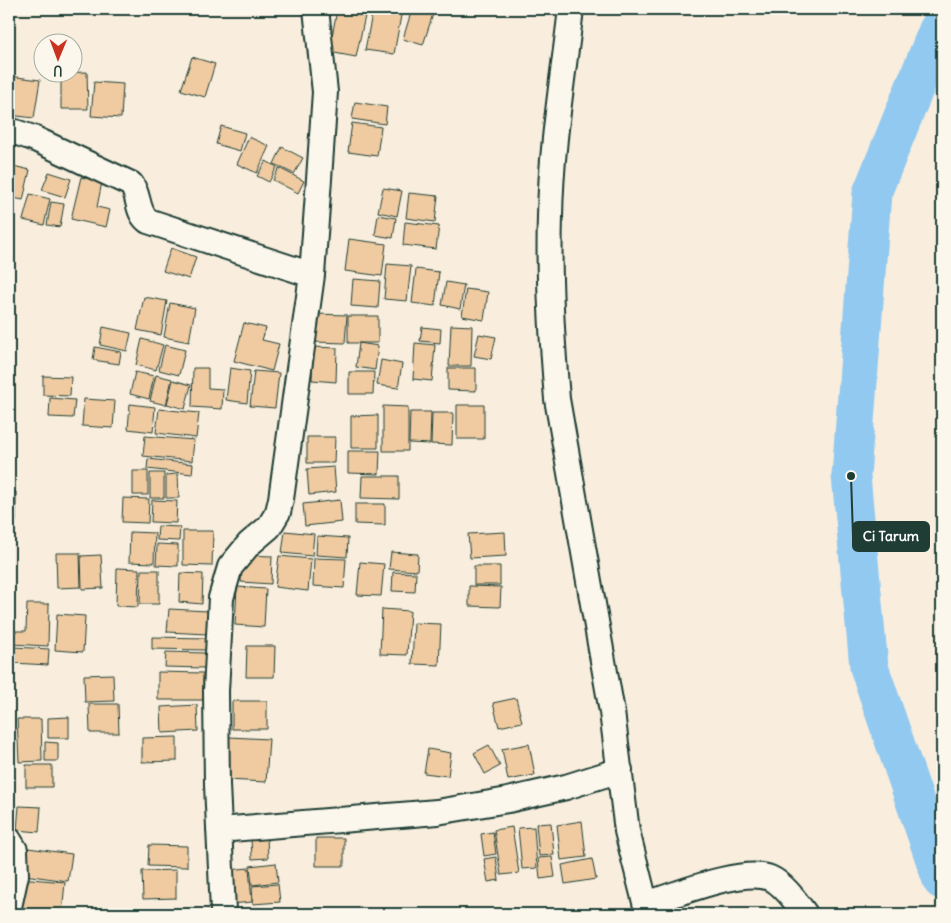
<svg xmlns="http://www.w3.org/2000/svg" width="951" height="923" font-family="Delius,sans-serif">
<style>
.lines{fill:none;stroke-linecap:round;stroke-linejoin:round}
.river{stroke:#92c9f0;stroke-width:39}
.building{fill:#f0cba1;stroke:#1f3d34}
.street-casing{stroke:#1f3d34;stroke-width:28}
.street{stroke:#fbf7ec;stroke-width:24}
.leader{fill:none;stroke:#1f3d34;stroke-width:2}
.callout-dot{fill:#1f3d34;stroke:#fbf7ec;stroke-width:2}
.callout{fill:#1f3d34;stroke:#1f3d34;stroke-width:2}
.callout-label{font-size:14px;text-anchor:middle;font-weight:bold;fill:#fff}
</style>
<rect width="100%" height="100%" fill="#f9eedd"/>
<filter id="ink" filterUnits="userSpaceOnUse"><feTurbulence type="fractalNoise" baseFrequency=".02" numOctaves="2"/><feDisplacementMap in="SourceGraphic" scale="10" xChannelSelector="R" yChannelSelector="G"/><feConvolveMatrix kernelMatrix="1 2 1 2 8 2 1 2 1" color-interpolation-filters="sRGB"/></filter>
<g filter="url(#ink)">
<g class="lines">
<path class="river" d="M942 20 872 193 851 476 869 667 942 880"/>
</g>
<path class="building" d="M373 9 402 10 394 54 365 50Z
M412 9 433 14 423 45 403 39Z
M337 10 365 16 356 57 329 52Z
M192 57 215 64 205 97 181 90Z
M87 72 88 109H61V73Z
M9 76 40 80 34 118 9 115Z
M94 82 123 84 121 118 91 116Z
M355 102 387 107 385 124 352 119Z
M352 123 381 127 377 156 348 152Z
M221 126 245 133 240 151 216 144Z
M249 137 269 146 257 173 237 164Z
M282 147 303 158 294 174 274 164Z
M266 161 277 167 269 182 257 176Z
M9 165 30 170 23 200 9 197Z
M279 168 304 181 298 193 273 180Z
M49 172 71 179 65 197 42 190Z
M81 177 102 182 97 207 110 210 106 227 71 219Z
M383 188 402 191 397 216 378 212Z
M409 193 438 196 435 222 406 218Z
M30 194 50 199 44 225 23 220Z
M51 202 64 204 60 227 47 225Z
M378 215 396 218 393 238 375 235Z
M405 222 439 226 436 249 403 245Z
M349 239 386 244 382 276 345 271Z
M171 248 196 257 189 279 163 271Z
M387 264 411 266 407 301 384 299Z
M416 269 439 272 435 306 412 303Z
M353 279 380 281 378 308 351 306Z
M446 282 464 285 460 309 442 305Z
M466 289 488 292 484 320 462 316Z
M144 297 167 301 161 335 137 330Z
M170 303 195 308 189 342 164 337Z
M316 314 347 315 345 343 314 342Z
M348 316H378V343H348Z
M244 323 266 328 262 340 279 344 272 371 234 361Z
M451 325 472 326 471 366H449Z
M103 327 131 333 127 351 100 345Z
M422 327 441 329 440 343 420 341Z
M479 334 496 337 491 359 474 356Z
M142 339 163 345 156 370 136 365Z
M359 343 378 346 375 370 356 367Z
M415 343 435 345 432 381 413 379Z
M165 345 185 350 179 375 159 370Z
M95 347 121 352 119 364 93 360Z
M313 347 337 348 336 382 312 380Z
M381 360 402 364 398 388 377 385Z
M193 368H208V388L223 389 222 409 192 407Z
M230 368 250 371 247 403 226 400Z
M448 368H476V391L448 390Z
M254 371 279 373 275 408 250 406Z
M135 372 154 376 149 399 130 394Z
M349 372H374L373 394H349Z
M156 375 172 379 166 405 150 401Z
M43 376 71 377 70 396 43 395Z
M173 380 191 385 185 409 167 404Z
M50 398 75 400 73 418 49 417Z
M84 399 115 401 113 428 82 426Z
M130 404 155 407 153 432 128 429Z
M457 405H484V439H457Z
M383 406 408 407V451H383Z
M159 409 199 413 196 438 156 433Z
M410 412H431L430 444 409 443Z
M432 413H453L452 445 431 444Z
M378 415V448H351V416Z
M145 436 194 440 192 461 143 456Z
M307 437H335L334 463H307Z
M348 451H380L379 474 348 473Z
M148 459 193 464 192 474 147 469Z
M334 467 336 492 309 495 307 469Z
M133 471H148V495H133Z
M150 473H164V498H150Z
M178 474 179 498H166V475Z
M362 476H399V499L361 498Z
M9 492H16V522H9Z
M123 498 149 499 148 523 122 522Z
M152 500 177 501 176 523 151 522Z
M340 500 342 522 305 526 303 504Z
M355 504H385V525L355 524Z
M158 526 180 527 179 541 157 540Z
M183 531H213L212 566 183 565Z
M285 531 314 534 312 556 282 553Z
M130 532 155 533 154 563 129 562Z
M505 532 506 556 470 558 468 534Z
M317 536 348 538 347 557 316 555Z
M157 544 178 545V566L156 565Z
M391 552 418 554 417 571 389 569Z
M56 553H80L81 587 57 588Z
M101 555 103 588 82 589 81 556Z
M242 555 272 556 271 584 241 582Z
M279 556 311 559 308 591 275 587Z
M314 558 346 559 344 588 313 586Z
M360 562 384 564 381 596 357 595Z
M474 566H500V585H474Z
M117 568 139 569 138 607 116 606Z
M141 570H159V604H140Z
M393 572 416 573 415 592 392 591Z
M180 573 203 574 202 604 179 602Z
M469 586 501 587 500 607 469 606Z
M237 587 266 589 264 627 235 625Z
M27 604H49L48 646 11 644 12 631H26Z
M169 609 208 611 207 634 167 632Z
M382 609 410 611 407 655 380 654Z
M57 614 85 616 83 652 55 650Z
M414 623 441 624 439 665 412 664Z
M152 637 207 638V650L152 649Z
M247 646H275L274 677H246Z
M14 647 49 649 48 665 13 663Z
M166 652 205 653V668L165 667Z
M158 672 203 673V700H158Z
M113 674 114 701 85 702 84 675Z
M516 698 522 722 499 727 493 703Z
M232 701H267V729H232Z
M89 704H118L119 733H90Z
M197 705 198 731 162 733 161 707Z
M69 717V738H48V718Z
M17 719H41L42 761 19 762Z
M177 737V761L142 762V738Z
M229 737 269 739 266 782 227 780Z
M45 742 58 743V761H45Z
M529 744 535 775 508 780 502 749Z
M489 745 500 766 485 774 474 753Z
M428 749 451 753 448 776 424 773Z
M26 765H52V787H26Z
M19 806 41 807 39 832 17 830Z
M582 821 586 857 561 860 557 825Z
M551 823 554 855 539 856 536 824Z
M512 827 519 873 501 875 494 830Z
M534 827 537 868 522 869 518 828Z
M493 832 496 854 484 856 481 834Z
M267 837 268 858 252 859 251 838Z
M316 838H344V866H316Z
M149 845 187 846V867L148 866Z
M21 847 72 854 68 881 17 874Z
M496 857 499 880 488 882 484 859Z
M552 857 555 877 540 879 538 858Z
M592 859 596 879 565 884 562 865Z
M276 863 278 882 252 885 250 866Z
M249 868 252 902 231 904 227 870Z
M176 870V898L143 899 142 871Z
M19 878 65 882 62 914 16 913Z
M278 884 280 902 253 904 252 886Z"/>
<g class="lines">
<defs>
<path id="street" d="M571 9C563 78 551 147 550 217 548 277 552 339 557 399L612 712 627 831 648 914
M9 130 33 138 131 184C140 195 136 212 148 221L312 275
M219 830 437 812 508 800 566 787 620 770
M9 840 15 850 16 875 9 907
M646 904C675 895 742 867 770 878 784 884 796 902 805 914
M223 911 217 785 216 691 221 598 230 567 249 544 269 527 278 512 281 499 312 275 319 179 325 92 316 9"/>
</defs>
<use href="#street" class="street-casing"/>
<use href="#street" class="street"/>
</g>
</g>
<path class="leader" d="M851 476L853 536"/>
<circle class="callout-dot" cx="851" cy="476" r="5"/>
<rect class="callout" x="853" y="522" width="76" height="29" rx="5"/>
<g class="callout-label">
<text x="891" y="541">Ci Tarum</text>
</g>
<rect width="951" height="923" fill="none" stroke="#fbf7ec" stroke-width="30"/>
<rect x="15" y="15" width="921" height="893" fill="none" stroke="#1f3d34" stroke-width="2" filter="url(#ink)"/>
<g transform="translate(58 58) rotate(181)"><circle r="24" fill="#fbf7ec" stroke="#a3ada2"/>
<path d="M0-4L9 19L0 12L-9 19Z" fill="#c8321e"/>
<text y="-8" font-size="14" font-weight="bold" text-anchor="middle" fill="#1f3d34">U</text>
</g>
</svg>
